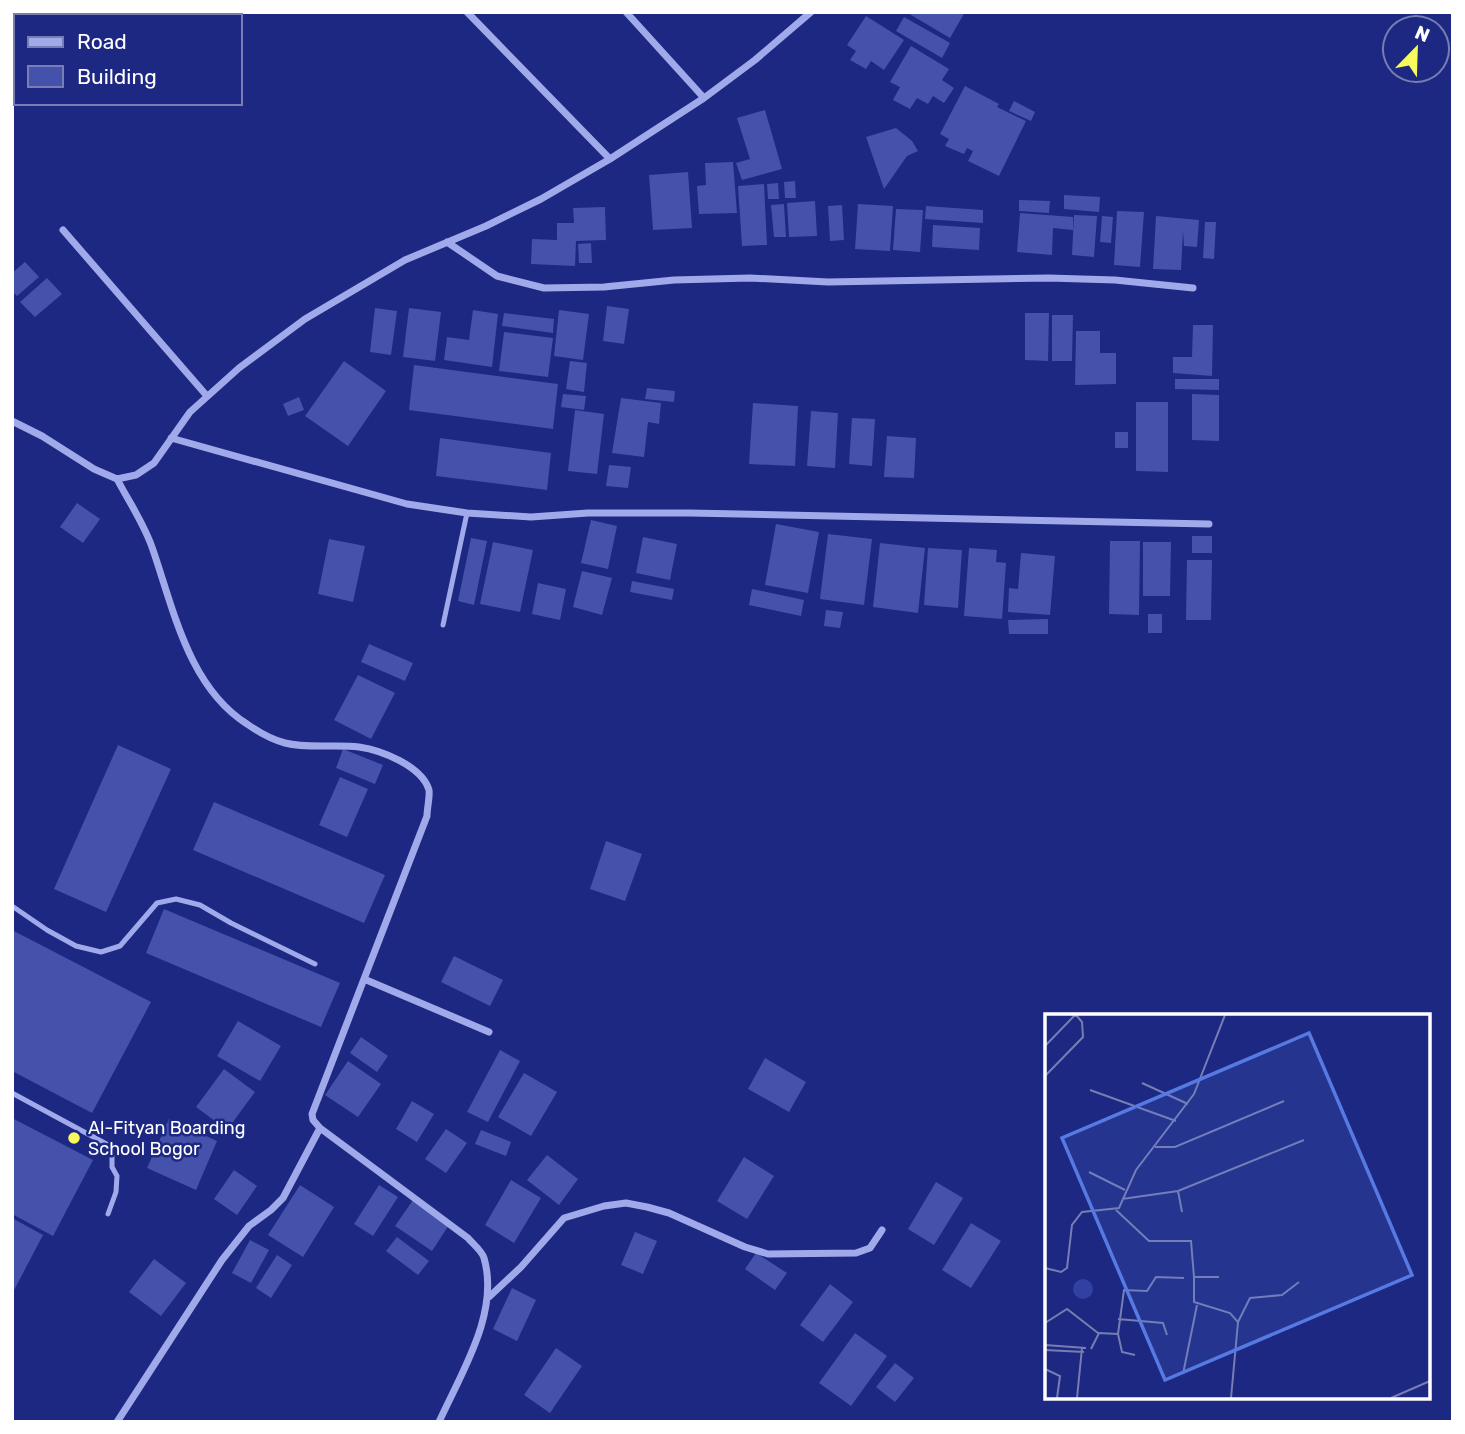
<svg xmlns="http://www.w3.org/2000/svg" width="1465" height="1434" font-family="Rubik,sans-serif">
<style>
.building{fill:#4452ab}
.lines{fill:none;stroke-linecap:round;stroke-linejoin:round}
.lane{stroke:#a0aaea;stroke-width:5}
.street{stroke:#a0aaea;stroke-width:7}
.poi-dot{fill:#f6fa5d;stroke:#1c2881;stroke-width:2.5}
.labels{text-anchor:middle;stroke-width:5;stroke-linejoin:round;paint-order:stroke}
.poi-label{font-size:18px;fill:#fff;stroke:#1c2881;text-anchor:start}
.inset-road{fill:none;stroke:#777eb3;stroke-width:2}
.view{fill:#567ae2;fill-opacity:0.15;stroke:#567ae2;stroke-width:3.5}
.inset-edge{fill:none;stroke:#fff;stroke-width:3.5}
</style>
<rect width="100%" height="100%" fill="#1c2881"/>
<path class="building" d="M906 12H965L950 38Z
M866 16 904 40 884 70 871 61 866 69 850 60 856 51 847 45Z
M904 17 950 43 942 58 896 31Z
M911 46 949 69 942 80 954 88 944 103 933 96 928 104 917 98 910 109 893 100 900 87 890 82Z
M965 86 999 104 997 107 1026 121 999 176 968 161 973 151 967 148 964 154 945 146 949 139 940 134Z
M1014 101 1035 112 1031 121 1009 111Z
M765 110 782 169 742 180 736 163 750 159 737 118Z
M896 128 912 141 918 151 907 156 884 189 866 137Z
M733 162 737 213 699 214 697 186 706 185 705 163Z
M688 172 692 228 653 230 649 175Z
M795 181 796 198H785L784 182Z
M778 183 779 199H768L767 184Z
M764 184 767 245 742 246 738 186Z
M1064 195 1100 197 1099 212 1064 209Z
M1019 200 1050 201 1049 213 1019 211Z
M815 201 817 236 789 237 787 203Z
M784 204 786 237H774L771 205Z
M858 204 893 206 890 251 855 249Z
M842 205 844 240 830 241 828 206Z
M926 206 983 210V223L925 219Z
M605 207 606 240 576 241 575 266 531 264 532 239 557 240V223H574L573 208Z
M896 209 923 210 920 252 893 250Z
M1117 211 1144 212 1140 267 1114 265Z
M1020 213 1073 217V230L1053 228 1052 255 1017 252Z
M1074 215 1097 216 1094 257 1072 255Z
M1102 216 1113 217 1111 243 1100 242Z
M1156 216 1199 220 1197 247 1184 246 1183 231 1181 270 1153 269Z
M1205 222H1216L1214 259 1203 258Z
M933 225 980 228 979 250 932 247Z
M591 243 592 263H579L578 244Z
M25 262 39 277 17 296 12 291V273Z
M47 278 62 294 35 317 20 302Z
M607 306 629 309 624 344 603 341Z
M375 308 397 311 391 355 370 352Z
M409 308 441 312 435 361 403 357Z
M473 310 498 314 492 367 444 360 447 337 469 340Z
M559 310 589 314 583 360 554 356Z
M504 313 554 319 553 333 502 326Z
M1025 313H1049L1048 361 1025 360Z
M1052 315H1073L1072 361H1052Z
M1193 325H1213L1212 376 1173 373V357H1192Z
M1076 331H1100V353H1116V384L1075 385Z
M504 332 553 338 548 377 499 371Z
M344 361 386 391 348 446 305 416Z
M570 361 587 363 584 392 566 389Z
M414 365 558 384 553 429 409 410Z
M1175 379H1219V390L1175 389Z
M647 388 675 391 674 402 645 399Z
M563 394 586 396 584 410 561 407Z
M1192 394 1219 395V441L1192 440Z
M299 397 304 410 288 416 283 404Z
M621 398 661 403 659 424 648 422 644 457 612 453Z
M1136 402H1168V472L1136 471Z
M753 403 798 406 795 466 749 464Z
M575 410 604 414 597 474 568 471Z
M811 411 838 413 835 468 807 466Z
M852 418 875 419 872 466 849 464Z
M1115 432H1128V448H1115Z
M887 436 916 438 914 478 884 477Z
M440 438 551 453 547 490 436 476Z
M609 465 631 467 628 488 606 486Z
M77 503 100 519 83 543 60 527Z
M591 520 617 526 608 569 581 563Z
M776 524 819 532 808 593 765 585Z
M828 534 872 539 864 605 820 599Z
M1192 536H1212V553H1192Z
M643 537 677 544 670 580 636 573Z
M471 538 487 541 474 605 458 601Z
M329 539 365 546 353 602 318 594Z
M1110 541H1140L1139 615 1109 614Z
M493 542 533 550 520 612 480 604Z
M1143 542H1171L1170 596H1143Z
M880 543 925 548 918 613 873 607Z
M928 548 962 550 958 608 924 605Z
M969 548 997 550 996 562 1006 563 1002 619 964 616Z
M1021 553 1055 556 1050 615 1008 612 1009 588 1018 589Z
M1187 560H1212L1211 620H1186Z
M582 571 612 578 602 615 573 607Z
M632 581 674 589 672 600 630 592Z
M538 583 566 589 560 620 532 614Z
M752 589 804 600 801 616 749 605Z
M826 610 843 612 840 628 824 626Z
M1148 614H1162V633H1148Z
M1048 619V634H1009L1008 620Z
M369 644 413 663 405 681 361 662Z
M358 675 395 693 371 739 334 720Z
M118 745 171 769 106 912 54 889Z
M343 749 383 765 375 784 336 768Z
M340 777 368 789 347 837 319 825Z
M214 802 385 875 364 923 193 850Z
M606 841 642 854 625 901 590 889Z
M164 909 340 983 321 1027 146 953Z
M12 930 151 1002 92 1113 12 1071Z
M454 956 503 980 490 1006 441 982Z
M238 1021 281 1046 260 1081 217 1056Z
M361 1037 388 1056 377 1072 350 1053Z
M500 1050 520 1061 488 1122 467 1112Z
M765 1058 806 1082 789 1112 748 1089Z
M348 1061 381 1084 358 1117 325 1095Z
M224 1069 255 1092 227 1130 196 1107Z
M524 1073 557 1092 531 1136 498 1117Z
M412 1101 434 1114 417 1142 396 1129Z
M12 1118 93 1160 53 1236 12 1214Z
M169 1119 217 1141 196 1190 147 1168Z
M446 1129 467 1143 446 1173 425 1159Z
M481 1130 511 1142 506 1156 475 1144Z
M547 1155 578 1179 559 1205 527 1180Z
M744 1157 774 1176 747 1219 717 1201Z
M234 1170 257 1186 237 1215 214 1199Z
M511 1180 541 1198 514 1243 485 1225Z
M936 1182 963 1198 934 1245 908 1229Z
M300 1185 334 1207 303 1257 268 1235Z
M379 1185 398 1197 373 1236 354 1224Z
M413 1200 449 1225 432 1251 395 1226Z
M12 1218 43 1235 12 1294Z
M971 1223 1001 1241 971 1288 942 1270Z
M635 1232 657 1241 643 1274 621 1265Z
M397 1237 429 1261 418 1275 386 1251Z
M250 1240 269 1250 251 1283 232 1273Z
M756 1253 787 1273 775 1290 745 1269Z
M277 1255 292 1265 271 1298 256 1288Z
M154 1259 186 1283 161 1316 129 1292Z
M830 1284 853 1302 823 1342 800 1325Z
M512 1288 536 1300 517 1341 493 1329Z
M855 1333 887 1356 851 1406 819 1383Z
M556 1348 582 1366 550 1413 524 1395Z
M895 1363 914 1378 895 1402 876 1387Z"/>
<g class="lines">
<path class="lane" d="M443 625 467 513
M12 906 47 930 76 946 101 952 120 946 157 903 176 899 200 905 231 923 315 964
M12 1093 112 1147V1167L117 1176 116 1192 108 1214"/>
<path class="street" d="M467 12 610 159
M626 12 704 98
M63 230 207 396
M447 242 497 276 544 288 604 287 674 280 750 278 828 282 1049 278 1115 280 1193 288
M12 421 42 436 94 469 117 479 136 475 154 463 190 412 239 368 305 319 405 260 486 226 541 199 610 159 704 98 755 60 811 12
M171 438 407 504 467 513 531 517 588 513H690L1209 524
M117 479C129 502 145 525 153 550 174 611 189 687 247 724 257 731 273 740 285 743 309 749 335 744 359 747 381 750 422 766 429 790 430 797 427 808 427 816L364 979
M489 1297 521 1267 564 1218 604 1206 626 1203 647 1207 669 1213 745 1247 768 1254 856 1253 870 1248 882 1230
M117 1422 222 1260 249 1226 271 1210 283 1198 320 1128
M439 1422C461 1373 500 1313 484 1258 482 1251 473 1244 468 1238L320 1128 313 1120 312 1114 364 979 489 1032"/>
</g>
<circle class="poi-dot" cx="74" cy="1138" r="7"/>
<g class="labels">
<g class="poi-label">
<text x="88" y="1134">Al-Fityan Boarding<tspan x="88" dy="21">School Bogor</tspan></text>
</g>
</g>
<g transform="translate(1045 1014)">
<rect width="385" height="385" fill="#1c2881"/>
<path d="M28 275a10 10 0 1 1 20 0a10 10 0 1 1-20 0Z" fill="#3241a1"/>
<path class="inset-road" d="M0 32 30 1M0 62 38 23 37 8 31 1M97 69 143 90M45 76 131 107M110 133H130L239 87M44 158 80 176M133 177 137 198M77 185 133 177 259 126M71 196 104 227H146L149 263M0 254 16 258 22 254 27 211 37 198 74 194 91 156 149 80 180 1M174 263H149V288L185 299 193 308 186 384M73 305 118 309 122 321M193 308 205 284 237 281 254 268M0 309 22 295 53 319M73 320 79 276 102 277 111 263 139 264M0 331 41 334M46 335 54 319 73 320 77 338 90 341M0 336 39 338M0 355 15 362 12 384M138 360 152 291M32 384 37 334M346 384 385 367"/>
<path class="view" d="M264 19 367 261 120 366 17 124Z"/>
<rect width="385" height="385" class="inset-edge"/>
</g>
<rect width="1465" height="1434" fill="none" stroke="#ffffff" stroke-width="28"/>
<rect x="14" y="14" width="228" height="91" fill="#1c2881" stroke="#777eb3" stroke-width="2"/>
<rect x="28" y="37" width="35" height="10" fill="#a0aaea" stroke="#777eb3" stroke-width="2"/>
<text x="77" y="49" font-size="21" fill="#ffffff">Road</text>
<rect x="28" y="66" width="35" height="21" fill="#4452ab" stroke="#777eb3" stroke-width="2"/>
<text x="77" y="84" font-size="21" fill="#ffffff">Building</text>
<g transform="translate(1416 49) rotate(23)"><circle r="33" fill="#1c2881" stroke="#777eb3" stroke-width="2"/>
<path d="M0-5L12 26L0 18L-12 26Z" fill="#f6fa5d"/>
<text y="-10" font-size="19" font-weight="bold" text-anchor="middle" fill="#ffffff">N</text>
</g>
</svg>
